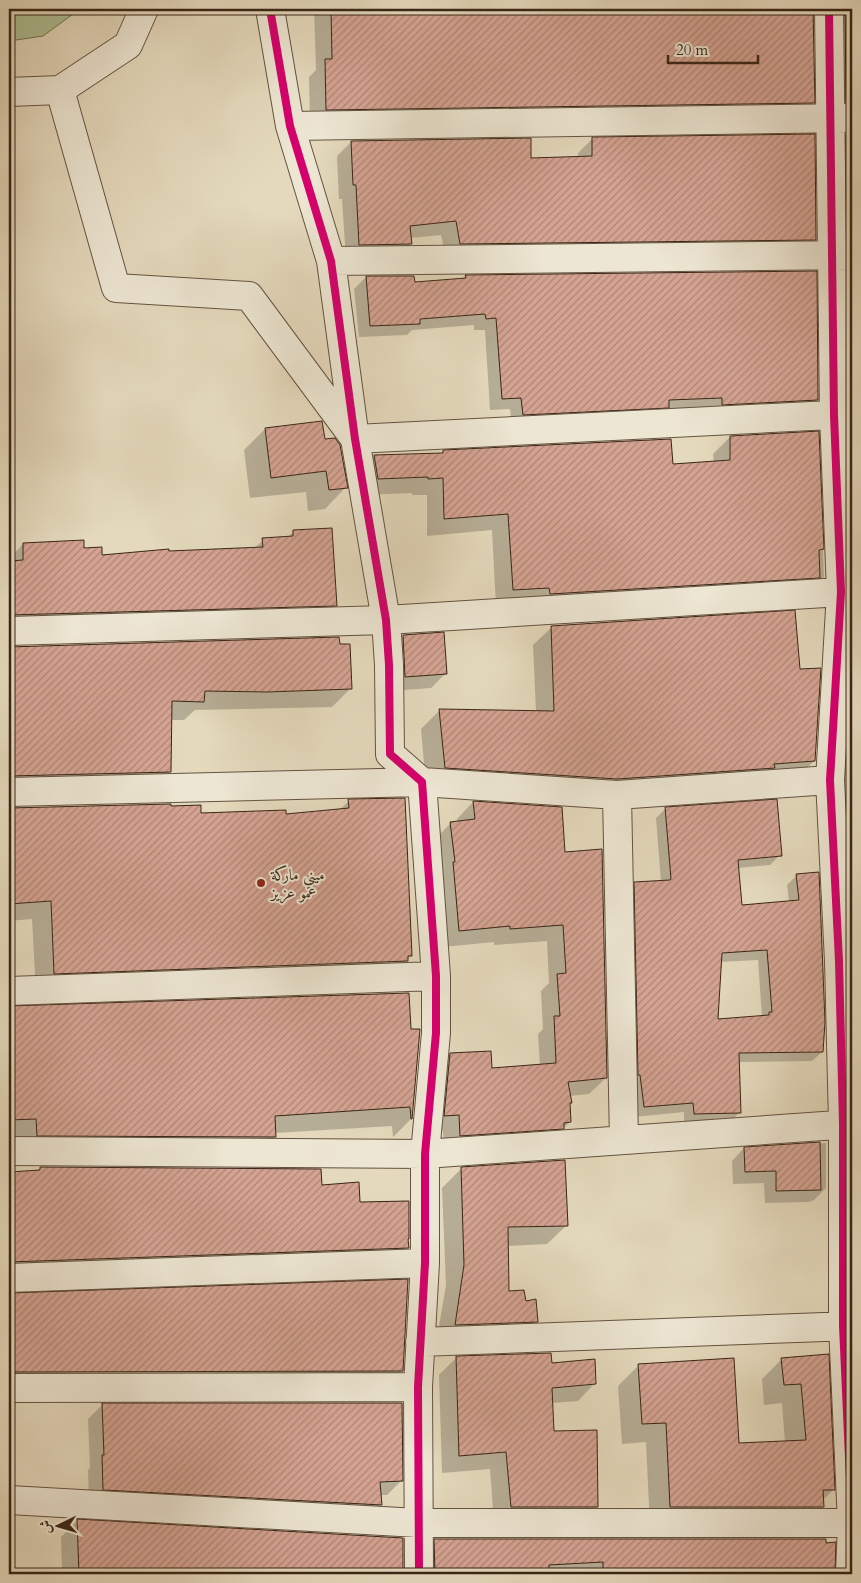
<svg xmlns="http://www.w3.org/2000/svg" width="861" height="1583" font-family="Cardo,Amiri,serif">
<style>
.grass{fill:#afc094;stroke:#747355}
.shadow{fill:#0003;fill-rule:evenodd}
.building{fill:url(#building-hatch);stroke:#392616;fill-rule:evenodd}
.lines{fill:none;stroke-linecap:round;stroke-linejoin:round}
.street-casing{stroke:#645340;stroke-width:30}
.street{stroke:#ede6d3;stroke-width:28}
.cycleway-casing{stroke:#ede6d3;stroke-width:11}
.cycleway{stroke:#d6006c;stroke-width:8}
.poi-dot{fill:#8f2418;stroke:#ede6d3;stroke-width:2}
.labels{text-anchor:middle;stroke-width:4;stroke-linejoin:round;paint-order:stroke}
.poi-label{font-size:16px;fill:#392616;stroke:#ede6d3;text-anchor:start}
</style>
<defs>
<pattern id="building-hatch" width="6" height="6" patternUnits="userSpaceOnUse" patternTransform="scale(1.25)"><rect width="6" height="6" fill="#d5a392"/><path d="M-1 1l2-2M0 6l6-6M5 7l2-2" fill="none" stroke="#ae8576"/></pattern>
</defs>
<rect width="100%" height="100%" fill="#e4d9bc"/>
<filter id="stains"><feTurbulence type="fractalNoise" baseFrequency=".004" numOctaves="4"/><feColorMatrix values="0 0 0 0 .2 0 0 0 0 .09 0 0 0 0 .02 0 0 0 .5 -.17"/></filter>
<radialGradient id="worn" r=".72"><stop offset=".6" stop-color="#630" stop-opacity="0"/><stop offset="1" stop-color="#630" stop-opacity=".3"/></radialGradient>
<path class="grass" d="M9 9H80L43 36 9 41Z"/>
<path class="shadow" d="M314 9H852V208H831L830 151 847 135 852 134 820 11 812 9 813 102 797 119 310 126 309 77 316 70Z
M592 139 815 239 801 254 446 258 441 235 410 238V244L396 258 346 259 342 199H339L337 156 351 142 529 160 578 157V153Z
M466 276 817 400 805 411 512 426 510 409 490 410 485 330H474V325L412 330 407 335 359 337 354 289 366 277 414 283 462 280Z
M849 281H852V604L834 447 851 431 848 422 832 298Z
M265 429 323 441 346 487 325 509 308 511 306 492 250 498 244 450Z
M818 433 824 577 807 594 496 606 492 530 427 536V495H412V493L361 495 357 473 374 456 441 454 443 451 672 466 714 463 713 454 730 437Z
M294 531 336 605 317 624 9 633V559L23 544 83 549 101 556 254 549 263 540 288 537Z
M552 627 799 671 814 761 796 779 426 786 421 729 440 710 536 712 533 645Z
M403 636 446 673 431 688 391 691 389 650Z
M338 638 351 688 332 707 195 710 184 720H171L170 772 151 791 9 794V648Z
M349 801 410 956 388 980 36 992 32 919 9 921V809L170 805V808L200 814 285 815 339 810Z
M473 802 563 853 606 1078 589 1094 569 1096 570 1122 553 1138 444 1152 443 1131 428 1132 434 1071 450 1054 491 1070 540 1066 538 1034 543 1029 541 991 549 983 547 941 494 945V942L443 947 434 840 451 823H457V819Z
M666 808 780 855 770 865 738 868 741 907 789 902 787 885 797 875 822 1052 812 1061 738 1062 740 1112 730 1122 684 1124V1112L634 1117 625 893 635 883 661 882 656 818ZM758 960 762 1017 716 1020 720 962Z
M408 994 411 1119 393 1137 392 1126 275 1133V1137L256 1156 9 1138V1008Z
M826 1143V1188L814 1200 808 1202 765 1203 764 1183 733 1184 732 1161 744 1148Z
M40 1168 321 1186 359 1204 407 1239 408 1247 394 1261 9 1275V1173L37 1171Z
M462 1168 567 1225 547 1244 507 1246 508 1293 525 1302 536 1322 517 1341 436 1344 446 1285 442 1188Z
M407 1281 402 1371 388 1385 9 1386V1295Z
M550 1354 551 1364 595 1383 578 1401 552 1403 553 1433 597 1507 580 1524H494L490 1469 442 1473 439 1375 456 1358Z
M827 1355 834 1489 822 1501V1507L802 1527H650L646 1442 622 1444 618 1386 638 1366 738 1444 785 1442 782 1403 764 1405 762 1379 782 1359Z
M102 1405 402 1480 387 1495H380L381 1505 367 1519 89 1503 88 1470 90 1468 88 1419Z
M77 1521 400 1551 401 1574H9V1570L32 1568V1572L62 1571 61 1537Z
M437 1540 834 1543 833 1574H422L421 1556Z"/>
<path class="building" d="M331 9H813L815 103 326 110 325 59H332Z
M845 9H852V102H846Z
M815 134 816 240 460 244 456 221 410 226 412 244 359 245 356 185H353L351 141 531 138V158L592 156V137Z
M846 134H852V192H847Z
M817 271 818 400 722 405V398L669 400V408L523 415 521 398 502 399 496 318 486 319 485 314 420 319V324L370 326 366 276H414L415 282 466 278 465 275Z
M848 280H852V398H849Z
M322 421 325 439 335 438 340 445 348 488 329 490 326 471 271 478 265 428Z
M819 431 824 549 819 550 820 578 550 594 549 588 513 590 508 514 444 519 443 478 428 479V477L378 479 374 455 443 453V450L671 439 673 464 730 460V436Z
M332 528 337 606 9 615V561L23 560V543L84 540V548L102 547V555L169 549V551L263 547 262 538 293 536V530Z
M795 610 800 669 821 668 815 761 774 764 775 768 617 779 445 768 439 709 554 711 551 626Z
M444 632 447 674 405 677 403 635Z
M339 637 340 644H350L352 689 267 692 205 691 204 702 172 701 171 772 9 776V647Z
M405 798 412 956H408V961L54 974 51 901 9 904V808L171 804V806L201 805V813L286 810V814L349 808 348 799Z
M777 799 782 856 738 860 742 905 799 900 796 874 819 872 825 1022 823 1052 739 1053 741 1113 694 1114 693 1103 644 1107 640 1075H638L634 882 670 880 671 879 665 807ZM767 950 772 1012H769V1015L718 1019 722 953Z
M473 801 562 807 565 852 602 849 607 1078 568 1082 572 1103H570L571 1122 564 1123V1129L460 1136 459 1115 444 1116 450 1053 491 1051 492 1068 556 1063 554 1016H560L557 974 566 973 563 925 510 929V926L459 931 453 862H455L450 822 475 819Z
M409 993 411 1029H420L412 1119H411L410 1107 275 1116 276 1137 37 1136 36 1119 9 1120V1006Z
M820 1142 821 1190 776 1191V1171L745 1172 744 1147Z
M565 1160 568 1226 508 1227 509 1291 524 1290 526 1301 536 1299 538 1322 455 1325 464 1265 461 1167Z
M40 1167 321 1169 322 1185 359 1182 360 1202 409 1201V1239H408L409 1248 9 1262V1172L40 1170Z
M408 1279 403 1371 9 1372V1293Z
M551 1353 552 1363 595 1359 596 1384 552 1388 554 1431 597 1430 598 1507H511L506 1452 459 1456 456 1356Z
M829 1354 835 1490H823L824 1507H670L666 1423 642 1424 638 1364 734 1358 739 1443 806 1440 801 1384 784 1385 781 1358Z
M102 1403H402L403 1481 380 1482 382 1505 103 1490 102 1455H104Z
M77 1519 403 1538V1574H79Z
M434 1539H826V1543L836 1542 835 1574H603V1562L549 1565V1573L533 1574H435Z"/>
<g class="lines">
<defs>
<path id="street" d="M270 9 290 126 331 261 355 439 386 620 389 665 390 754 422 782 436 976V1033L425 1154V1263L418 1387 419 1574
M829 9 834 415 841 592 830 780 839 961 843 1124V1326L852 1523 850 1574
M60 90 116 288 249 296 355 439 851 414
M9 92 60 90 128 45 144 9
M290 126 852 118
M331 261 852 255
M9 631 386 620 841 592 852 593
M9 792 422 782 617 795 830 780
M617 795 624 1140
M9 991 436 976
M9 1151 425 1154 852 1124
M9 1278 425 1263
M420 1342 852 1326
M9 1388 418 1387
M9 1500 418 1523H852"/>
</defs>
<use href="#street" class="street-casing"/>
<use href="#street" class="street"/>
<defs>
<path id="cycleway" d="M270 9 290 126 331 261 355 439 386 620 389 665 390 754 422 782 436 976V1033L425 1154V1263L418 1387 419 1574
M829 9 834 415 841 592 830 780 839 961 843 1124V1326L852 1523 850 1574"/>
</defs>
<use href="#cycleway" class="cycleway-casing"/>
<use href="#cycleway" class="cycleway"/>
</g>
<circle class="poi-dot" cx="261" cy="883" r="5"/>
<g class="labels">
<g class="poi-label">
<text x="271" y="880">ميني ماركة<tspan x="271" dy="18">عمو عزيز</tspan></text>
</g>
</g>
<rect width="861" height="1583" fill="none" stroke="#e4d9bc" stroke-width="30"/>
<rect x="10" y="10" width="841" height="1563" fill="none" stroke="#392616" stroke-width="2.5"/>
<rect x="15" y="15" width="831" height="1553" fill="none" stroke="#392616"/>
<g transform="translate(58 1526) rotate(265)" stroke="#ede6d3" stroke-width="4" paint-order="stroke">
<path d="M0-4L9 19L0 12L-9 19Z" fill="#392616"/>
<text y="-8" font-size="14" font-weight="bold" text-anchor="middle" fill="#392616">ش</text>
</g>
<path d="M668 55v8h90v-8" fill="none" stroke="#392616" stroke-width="2.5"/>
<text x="676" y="55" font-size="15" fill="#392616" stroke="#ede6d3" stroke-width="4" paint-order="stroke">20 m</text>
<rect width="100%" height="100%" filter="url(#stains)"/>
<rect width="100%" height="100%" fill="url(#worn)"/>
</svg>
